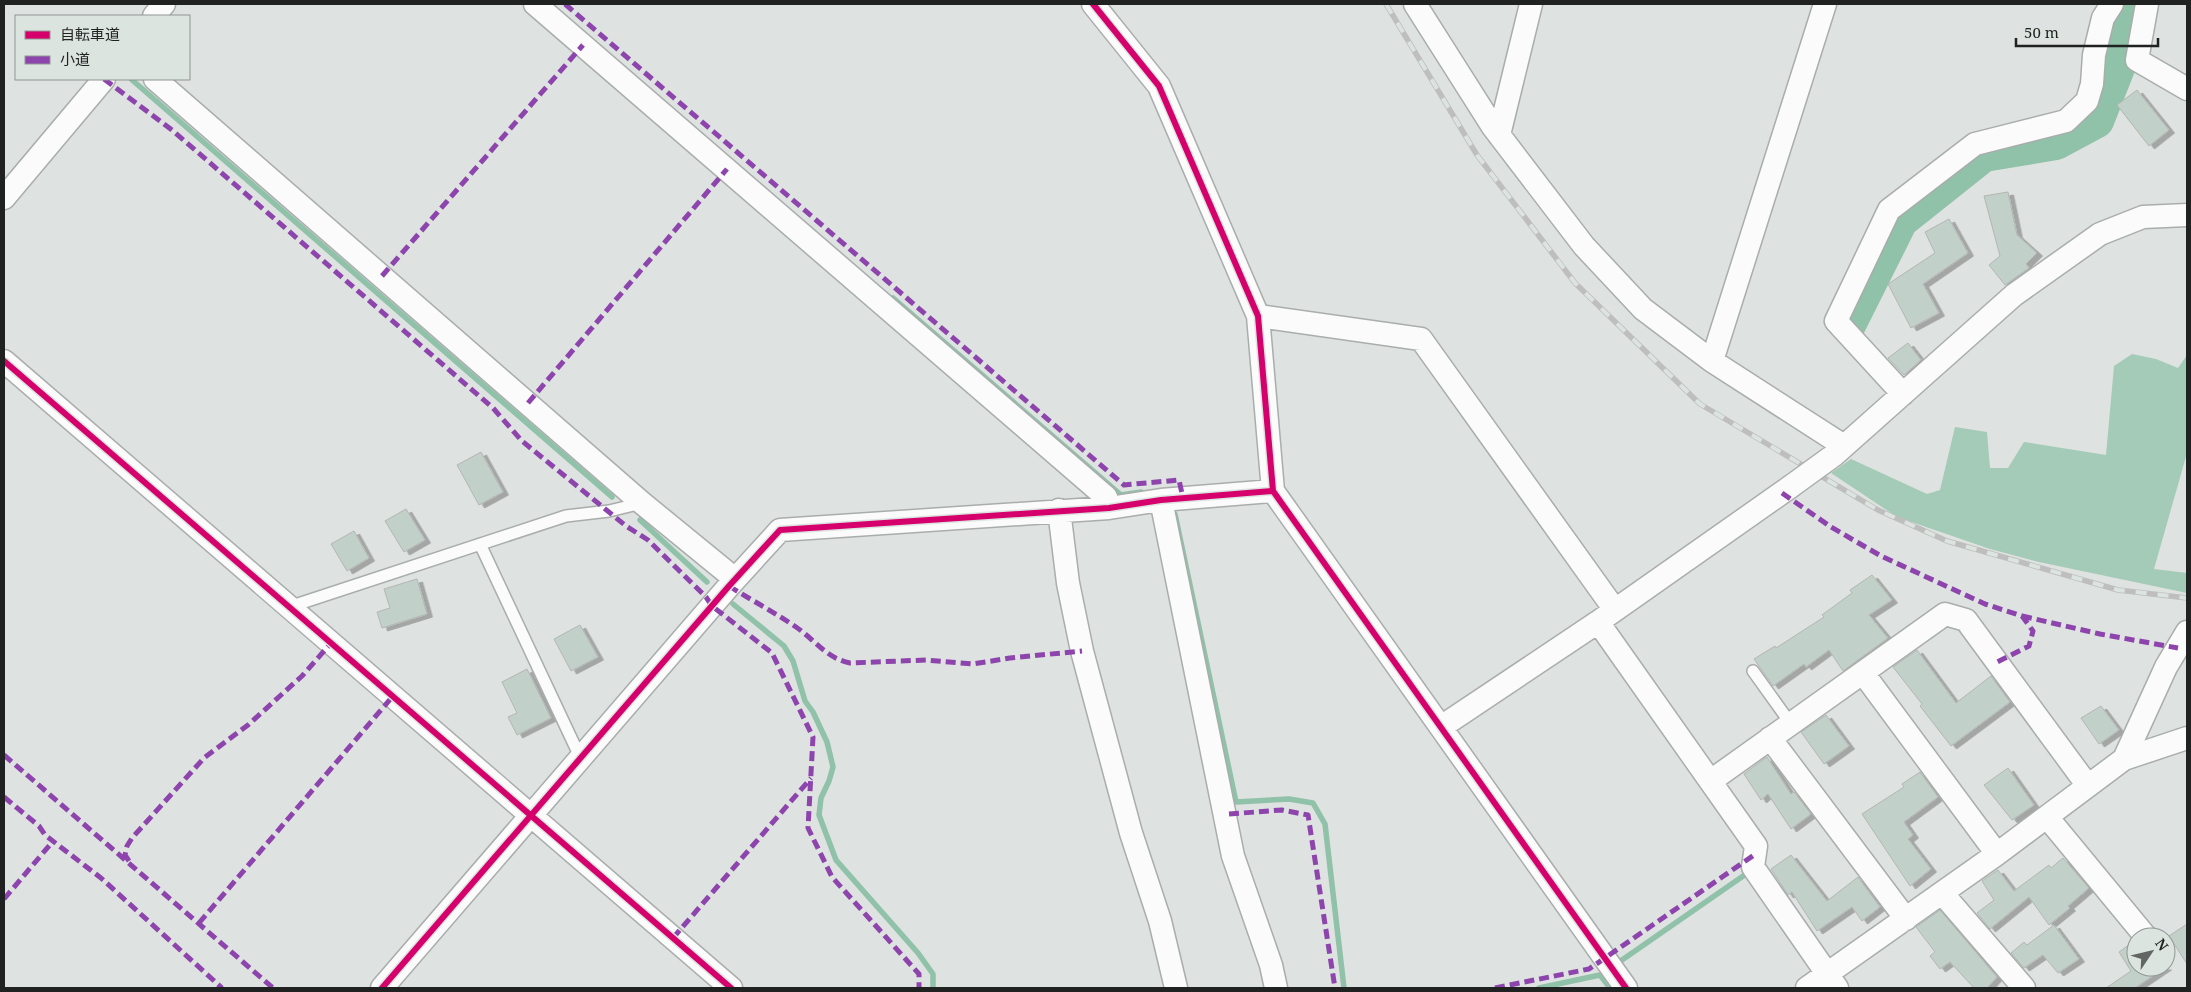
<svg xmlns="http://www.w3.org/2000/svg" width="2191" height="992" font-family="'Noto Serif','Noto Sans JP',serif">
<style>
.forest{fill:#a4cbb7}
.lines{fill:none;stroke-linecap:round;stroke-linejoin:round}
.stream{stroke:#90c1a9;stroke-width:5.5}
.river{stroke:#90c1a9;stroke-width:34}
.building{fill:#c1d0c8;stroke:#b3b6b4;filter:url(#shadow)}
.lane-casing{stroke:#a9adab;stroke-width:14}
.street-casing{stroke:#a9adab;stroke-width:25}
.lane{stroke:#fafbfa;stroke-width:11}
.street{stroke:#fafbfa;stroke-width:22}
.rail-casing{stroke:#bebebe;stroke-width:5.5}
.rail{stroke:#dce4e0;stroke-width:4;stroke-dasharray:11;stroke-linecap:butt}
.street-bridge-casing{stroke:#a9adab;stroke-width:25;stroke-linecap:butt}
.street-bridge{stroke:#fafbfa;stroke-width:22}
.quiet{stroke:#8e44ad;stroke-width:5;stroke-dasharray:10 5;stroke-linecap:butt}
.cycleway-casing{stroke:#dce4e0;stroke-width:9}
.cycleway{stroke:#d6006c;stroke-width:6}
</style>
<defs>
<filter id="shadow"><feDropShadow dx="5.5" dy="3" stdDeviation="0" flood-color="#0004"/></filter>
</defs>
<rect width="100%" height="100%" fill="#dee2e0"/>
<path class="forest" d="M2132 354 2156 359 2178 368 2187 355V453L2154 569 2187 573V593L2039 562 1990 549 1897 517 1831 473 1851 459 1927 494 1940 490 1955 427 1987 432 1990 468H2008L2024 442 2106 455 2114 366Z"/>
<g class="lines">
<path class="stream" d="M131 79 612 497
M893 298 1121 495 1141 492
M1175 514 1236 802 1289 799 1313 803 1325 824 1344 988
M640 520 707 582
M733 604 784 646 793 661 805 701 813 712 827 742 833 767 829 781 821 798 819 815 836 860 918 953 933 974V988
M1622 960 1746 874
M1539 988 1600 975 1610 988"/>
<path class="river" d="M1849 325 1901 221 1984 155 2056 143 2097 121 2118 68 2131 4"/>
</g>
<path class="building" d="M2137 90 2169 130 2149 146 2117 105Z
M2008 192 2017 235 2037 253 2026 264 2029 268 2005 285 1989 265 2000 256 1984 196Z
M1949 219 1968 253 1923 284 1939 313 1911 328 1888 284 1935 253 1925 232Z
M1908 343 1921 360 1904 375 1888 358Z
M481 452 503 492 479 505 457 465Z
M406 509 425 540 404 552 385 521Z
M354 531 369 558 347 571 331 544Z
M1872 575 1892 600 1869 615 1888 638 1843 671 1829 650 1806 667 1804 664 1773 686 1754 659 1775 646 1776 648 1824 617 1822 615 1852 593 1850 590Z
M417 579 427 614 382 628 377 612 390 608 384 589Z
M580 625 598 657 571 671 554 639Z
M1917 650 1956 703 1991 676 2010 702 1951 746 1920 706 1922 704 1893 667Z
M527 669 551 718 517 735 508 717 517 713 502 682Z
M2101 706 2119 730 2099 744 2081 718Z
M1826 715 1849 746 1824 764 1801 732Z
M1767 757 1791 794 1794 792 1811 814 1791 829 1768 794 1761 800 1744 774Z
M2008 768 2034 805 2012 820 1984 785Z
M1920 772 1938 797 1904 822 1913 835 1908 839 1931 869 1910 886 1862 814 1904 787 1902 784Z
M1791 855 1827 901 1858 877 1880 907 1862 921 1852 907 1817 931 1792 892 1788 895 1771 869Z
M2063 858 2089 888 2068 906 2070 908 2049 925 2029 897 1990 929 1977 913 1994 900 1982 881 1998 870 2014 891 2049 865 2051 868Z
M1940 910 1997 977 1987 988H1974L1950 962 1940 969 1930 956 1935 952 1916 927Z
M2187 924V964L2169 936Z
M2054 925 2079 959 2058 973 2043 955 2024 968 2011 953 2024 942 2027 945Z
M2133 942 2136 945V968L2166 967 2135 988H2106L2131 971 2119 952Z"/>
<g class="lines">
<defs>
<path id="lane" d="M480 544 581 759
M289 607 566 516 609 511 642 503
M1753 671 1791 724"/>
<path id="street" d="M535 4 1106 497 1109 508
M1093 4 1159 86 1258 316 1273 491 1626 988
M1415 4 1493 127 1584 246 1643 309 1712 361
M1825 4 1712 361 1844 446
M2147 4 2137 60 2187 89
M154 16 164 4
M155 79 642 503 735 579
M1499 135 1531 4
M4 198 104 79
M1258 316 1421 339 1615 610
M4 361 731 988
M1903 394 1836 321 1889 210 1975 144 2066 121 2087 101 2092 84 2094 55 2103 18 2112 4
M1833 456 2014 295 2100 234 2143 217 2187 215
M1161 500 1233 856 1271 965 1276 988
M1059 510 1068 583 1082 651 1131 833 1160 921 1176 988
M1598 622 1756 846 1753 867 1837 988
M1863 673 1997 854
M1441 727 1598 622 1790 487
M1770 738 1906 919
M2124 759 2166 667 2187 632
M1712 780 1945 614 1966 620 2088 786
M2047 817 2146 937
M1942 893 2024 988
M382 988 729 586 780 530 1109 508 1161 500 1273 491
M1807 988 1997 854 2124 759 2187 738"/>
</defs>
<use href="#lane" class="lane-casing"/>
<use href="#street" class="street-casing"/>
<use href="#lane" class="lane"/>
<use href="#street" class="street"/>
<defs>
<path id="rail" d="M1386 4 1477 155 1575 283 1700 404 1878 510 1947 541 2118 590 2187 598"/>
</defs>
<use href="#rail" class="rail-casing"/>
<use href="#rail" class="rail"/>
<defs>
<path id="street-bridge" d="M1790 487 1830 458"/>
</defs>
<use href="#street-bridge" class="street-bridge-casing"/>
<use href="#street-bridge" class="street-bridge"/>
<path class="quiet" d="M565 4 1124 485 1179 480 1183 498
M104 79 172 130 493 408 522 441 626 526 648 540 706 597 712 606 772 653 813 737 808 828 832 877 919 974V988
M382 276 583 45
M528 403 727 169
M1782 493 1831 527 1881 556 1985 604 2022 616 2033 631 2029 646 1997 662
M729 586C751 600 774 612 796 627 815 640 826 658 850 663L926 660 973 664 1010 658 1082 651
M2022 616 2100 634 2178 648
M4 755 273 988
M4 797 39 826 45 835 101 878 222 988
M1229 814 1282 810 1308 815 1335 988
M129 861 125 855 127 846 132 838 204 758 248 725 302 676 331 643
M4 899 54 840
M199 923 393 696
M673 938 811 778
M1495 988 1589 969 1754 855"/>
<defs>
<path id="cycleway" d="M1093 4 1159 86 1258 316 1273 491 1626 988
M4 361 731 988
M382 988 729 586 780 530 1109 508 1161 500 1273 491"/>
</defs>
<use href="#cycleway" class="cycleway-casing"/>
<use href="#cycleway" class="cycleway"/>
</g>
<rect width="2191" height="992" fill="none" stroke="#1f2220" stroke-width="10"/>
<rect x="15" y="15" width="175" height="65" fill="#dce4e0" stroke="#909693"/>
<rect x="25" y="31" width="25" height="8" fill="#d6006c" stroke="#909693"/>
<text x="60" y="40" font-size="15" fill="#1f2220">自転車道</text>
<rect x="25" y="56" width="25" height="8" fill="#8e44ad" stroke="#909693"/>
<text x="60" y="65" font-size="15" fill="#1f2220">小道</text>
<g transform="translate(2151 952) rotate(55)"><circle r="24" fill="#dce4e0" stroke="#909693"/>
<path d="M0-4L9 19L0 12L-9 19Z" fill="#626563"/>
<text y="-8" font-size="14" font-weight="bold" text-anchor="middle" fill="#1f2220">N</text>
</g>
<path d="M2016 38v8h142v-8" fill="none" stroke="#1f2220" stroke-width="2.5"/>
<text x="2024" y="38" font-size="15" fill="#1f2220" stroke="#dce4e0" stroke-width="4" paint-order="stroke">50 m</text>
</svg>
